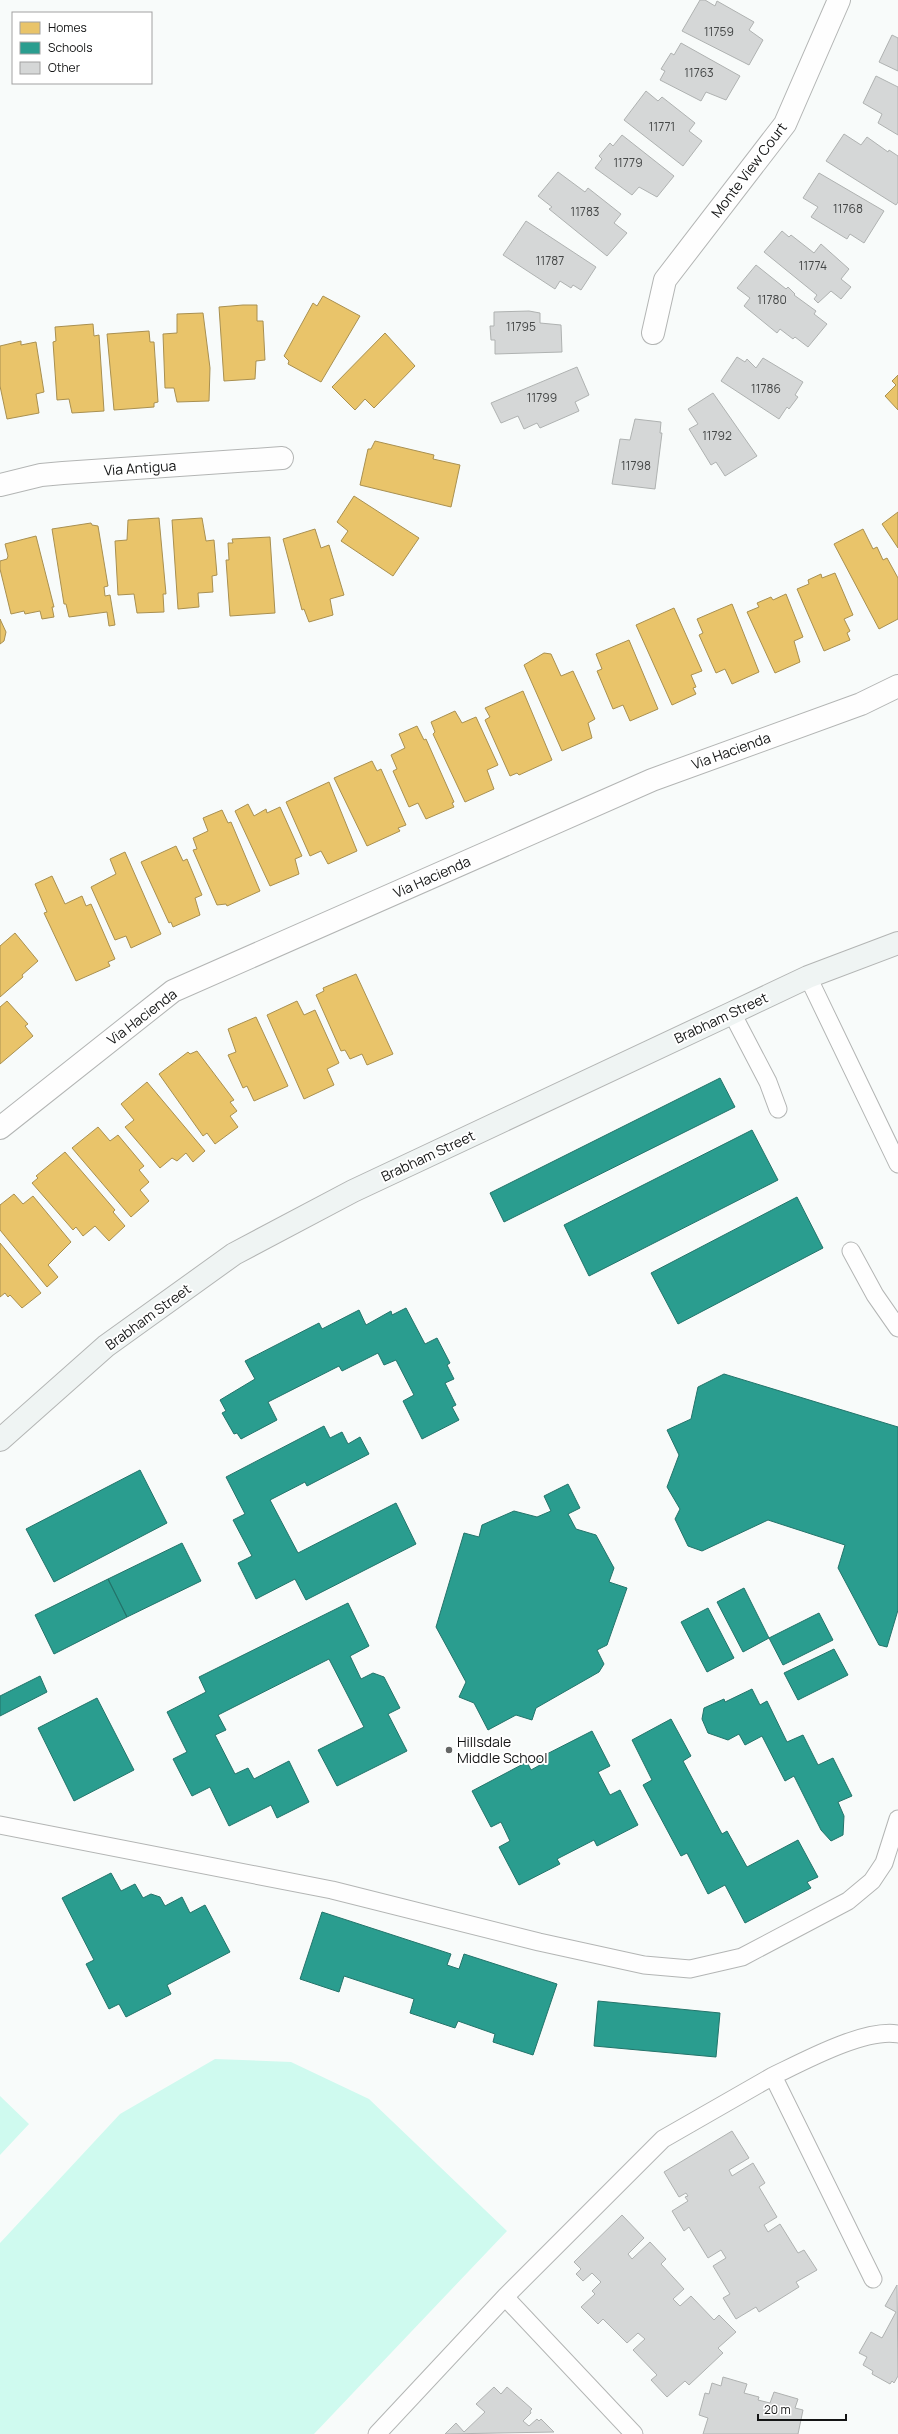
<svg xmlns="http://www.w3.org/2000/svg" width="898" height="2434" font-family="Manrope,sans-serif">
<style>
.green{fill:#cffaef}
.homes{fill:#e9c46a;stroke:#a99050}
.schools{fill:#2a9d8f;stroke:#23746a}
.building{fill:#d5d7d7;stroke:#afb2b1}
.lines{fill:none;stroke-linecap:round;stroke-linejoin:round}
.lane-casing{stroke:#b3b5b4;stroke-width:19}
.street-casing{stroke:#b3b5b4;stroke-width:24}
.secondary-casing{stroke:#b3b5b4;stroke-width:24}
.lane{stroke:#fefefe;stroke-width:17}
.street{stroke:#fefefe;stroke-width:22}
.secondary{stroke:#eff4f3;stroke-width:22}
.poi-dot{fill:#646665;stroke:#fff;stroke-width:1.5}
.labels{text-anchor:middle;stroke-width:4;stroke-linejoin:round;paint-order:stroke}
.number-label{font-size:12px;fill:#444646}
.street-label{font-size:14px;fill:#141515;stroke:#fff}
.poi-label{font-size:14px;fill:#141515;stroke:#fff;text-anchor:start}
</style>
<rect width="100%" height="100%" fill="#f8fbfa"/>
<path class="green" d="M215 2059 291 2062 369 2099 507 2231 314 2434H0V2243L120 2114Z
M0 2096 29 2124 0 2155Z"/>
<path class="homes" d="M323 296 360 316 321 382 288 364 289 361 284 356 313 303 317 306Z
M243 305H257V321H263L265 360 256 361 255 379 224 381 219 307Z
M203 313 210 368 209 401 177 402 174 388H165L163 334 177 333V314Z
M93 324 94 336 99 335 104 411 72 413 69 399 57 400 53 342 56 341 55 327Z
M149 331 150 342H154L158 402 154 403V407L114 410 107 334Z
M385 333 415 366 374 408 365 399 355 410 332 387Z
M21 341V345L36 342 44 392 36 394 39 413 7 419 0 386V346Z
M898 375V410L885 396 896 385 892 381Z
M375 441 434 455 433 459 460 465 451 507 360 485 368 449H371Z
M354 496 419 538 393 576 341 541 348 531 337 522Z
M898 512V548L882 524Z
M159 518 166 594H163L164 612 137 613 134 594 118 595 115 541 127 540 128 520Z
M202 518 206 541 214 540 217 575 212 576 213 592 198 593 199 607 178 609 172 520Z
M91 523 92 525 98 526 108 586 104 587 105 596 110 595 115 625 109 626 107 612 69 617 66 604H64L52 529Z
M315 529 321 548 329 545 344 595 330 599 333 615 309 622 304 609 302 610 283 539Z
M863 529 873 549 877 547 883 560 887 558 898 578V619L879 629 834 544Z
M36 536 54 607H52L54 617 42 619 40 611 25 614 24 611 11 614 0 569V561L7 559 8 556 5 544Z
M270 537 275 613 230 616 226 560H229L228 543H233L232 539Z
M835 573 853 615 844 619 850 631 847 633 850 640 824 651 797 589 809 584 808 580 821 574 822 578Z
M786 594 803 637 794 641 800 662 775 673 747 612 759 607 757 603 771 597 773 600Z
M732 604 759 672 732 684 725 669 716 673 699 635 703 633 697 619Z
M674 608 702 671 691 675 696 687 693 688 696 694 672 705 636 625Z
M0 619 6 632 4 641 0 644Z
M629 640 658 709 630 721 623 705 613 709 597 671 602 669 596 654Z
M544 653 551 654 561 676 573 671 595 719 588 723 592 738 562 751 524 665Z
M523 691 552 760 519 775 517 773 510 776 485 720 490 717 485 708Z
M455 711 462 723 476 717 498 765 487 770 494 789 465 802 433 734 435 732 431 722Z
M417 726 424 740 426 739 454 802 452 803 454 807 426 819 418 803 409 807 393 771 397 769 391 755 405 748 399 734Z
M372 761 377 771 381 769 406 825 398 828 400 831 367 846 334 778Z
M329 782 357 851 328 864 321 851 310 856 286 802Z
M248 804 254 816 266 809 267 813 280 807 302 856 295 859 299 874 270 886 235 811Z
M222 810 228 823 231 822 260 891 227 906 226 904 217 905 193 850 197 849 193 838 208 831 203 818Z
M176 846 183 861 187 859 202 895 195 898 200 915 173 927 171 922 169 923 141 862Z
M125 852 161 934 131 948 126 936 115 940 91 887 116 874 110 859Z
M52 876 65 904 82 896 86 906 91 904 115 959 108 962 110 966 76 981 44 913 47 912 35 884Z
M15 933 38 961 22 975 23 977 0 997V946Z
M356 974 393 1054 367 1065 362 1054 350 1059 345 1050 341 1051 316 995 324 991 323 988Z
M7 1001 28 1024 25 1026 33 1036 0 1064V1007Z
M297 1001 304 1015 315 1010 339 1063 327 1069 334 1085 304 1099 267 1015Z
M256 1017 288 1086 254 1101 247 1086 243 1088 228 1055 236 1052 228 1029Z
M197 1051 234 1100 230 1102 237 1111 230 1116 238 1127 215 1144 207 1133 203 1136 159 1074 188 1052 190 1054Z
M147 1082 205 1151 193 1162 186 1153 177 1161 172 1158 160 1168 125 1127 134 1120 121 1104Z
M98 1127 110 1141 118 1135 144 1166 139 1170 149 1182 140 1190 149 1201 131 1217 72 1148Z
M65 1152 115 1210 113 1212 125 1226 109 1241 95 1226 83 1236 76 1227 73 1230 32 1183 38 1178 36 1176Z
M14 1194 23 1204 33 1196 71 1242 48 1265 58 1277 47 1287 0 1230V1205Z
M0 1243 41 1293 22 1308 10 1295 8 1297 5 1293 0 1297Z"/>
<path class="schools" d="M720 1078 735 1107 504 1222 490 1193Z
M752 1130 778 1180 589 1276 564 1225Z
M797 1197 823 1248 678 1324 651 1273Z
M406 1308 425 1344 437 1338 450 1363 447 1365 454 1379 445 1383 456 1405 452 1407 459 1420 422 1439 403 1401 414 1395 396 1360 384 1365 378 1353 342 1371 339 1366 268 1402 277 1420 241 1439 237 1433 234 1434 222 1413 226 1411 220 1400 255 1379 245 1361 319 1323 322 1329 359 1310 366 1325 391 1311 392 1315Z
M724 1374 898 1427V1610L887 1647 879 1645 838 1568 845 1545 768 1520 702 1551 688 1546 675 1519 680 1509 667 1487 679 1455 667 1430 691 1419 698 1387Z
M324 1426 330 1438 342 1432 348 1444 360 1437 369 1454 307 1486 305 1482 270 1500 298 1553 396 1503 416 1544 306 1600 295 1579 256 1599 238 1563 252 1556 233 1520 245 1514 226 1477Z
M140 1470 167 1523 54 1582 26 1529Z
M568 1484 580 1508 568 1514 576 1529 596 1535 614 1568 609 1582 627 1588 607 1645 597 1650 604 1664 599 1672 536 1708 532 1720 516 1715 488 1730 474 1703 459 1697 466 1682 436 1627 464 1533 479 1537 482 1525 514 1511 537 1517 551 1511 544 1496Z
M182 1543 201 1581 127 1617 108 1579Z
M108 1579 127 1617 54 1654 35 1615Z
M744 1588 769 1638 743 1652 717 1602Z
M348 1603 369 1646 350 1656 361 1679 373 1673 384 1677 400 1708 388 1714 407 1751 337 1786 318 1750 364 1727 329 1659 218 1715 226 1730 215 1735 235 1774 248 1768 254 1779 289 1761 309 1802 277 1818 271 1805 229 1826 210 1787 192 1796 173 1759 187 1752 167 1712 206 1692 199 1677Z
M708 1608 734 1658 707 1672 681 1622Z
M819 1613 833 1640 783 1665 769 1638Z
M834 1649 848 1675 798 1700 784 1673Z
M40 1676 47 1692 0 1716V1696Z
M752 1689 760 1705 767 1701 787 1742 803 1735 818 1765 833 1758 852 1796 838 1802 844 1816 843 1835 831 1841 821 1830 794 1776 785 1781 762 1736 745 1745 739 1734 728 1740 708 1733 702 1719 704 1708 724 1699 725 1702Z
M97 1698 134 1770 74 1801 38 1728Z
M671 1719 691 1756 683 1761 722 1834 727 1831 747 1867 798 1840 818 1877 807 1882 811 1888 745 1923 725 1885 708 1894 687 1853 681 1856 643 1785 652 1780 632 1740Z
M592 1731 610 1766 598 1772 610 1795 620 1790 638 1825 597 1846 594 1840 557 1859 560 1864 519 1885 499 1847 510 1841 501 1822 491 1827 472 1791 527 1762 531 1770 540 1765 537 1759Z
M111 1873 121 1891 135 1884 143 1898 151 1894 160 1897 165 1906 182 1897 190 1913 205 1905 230 1952 167 1985 171 1994 126 2017 119 2004 109 2009 86 1964 94 1960 62 1898Z
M322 1912 451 1954 447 1965 459 1969 464 1954 557 1984 533 2055 493 2042 495 2034 458 2021 455 2028 410 2013 414 1999 344 1976 339 1992 300 1979Z
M598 2001 720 2013 716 2057 594 2046Z"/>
<path class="building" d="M700 0H705L715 6 717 1 754 22 749 30 763 40 749 65 682 31Z
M892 35 898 38V71L879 62Z
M681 43 740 76 726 100 706 92 701 101 660 80 665 71 661 69 671 53 674 55Z
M876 76 898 87V135L878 123 882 114 863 103Z
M646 91 658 101 662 97 695 123 689 131 702 141 683 166 624 120Z
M844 134 861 145 867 137 888 152 889 150 898 156V202L896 205 826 161Z
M622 135 674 176 657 197 639 187 632 195 595 168 602 159 599 156 610 143 613 146Z
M558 172 585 192 588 188 621 214 614 223 627 233 607 256 549 209 552 207 538 196Z
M819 173 884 211 864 243 850 234 847 239 811 217 818 207 803 198Z
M526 221 596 267 581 290 573 285 571 288 560 281 555 289 503 255Z
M782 231 789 237 791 235 814 253 821 244 849 269 841 279 851 287 841 299 831 291 818 303 814 299 817 295 764 252Z
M756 265 786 289 788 287 795 294 794 295 816 311 814 314 827 324 808 347 795 337 793 339 780 329 777 333 744 306 750 298 737 288Z
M529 311 540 313V323L561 325 562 352 495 354V340H491L490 326H494V312Z
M737 357 745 362 747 359 756 368 763 358 803 382 795 395 798 397 789 409 787 407 779 419 721 381Z
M577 367 589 395 575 402 579 411 540 428 537 423 524 429 518 416 501 423 491 403Z
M713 393 757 456 725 476 716 462 711 465 689 429 698 424 688 409Z
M635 419 661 422 660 433H662L655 489 612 484 620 439 630 440Z
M732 2131 749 2158 729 2170 732 2176 753 2163 765 2183 759 2187 777 2217 764 2225 768 2232 780 2224 798 2253 804 2250 817 2270 796 2282 799 2287 759 2312 756 2307 736 2319 723 2298 730 2294 713 2266 726 2258 721 2250 708 2258 689 2227 684 2231 672 2211 688 2201 685 2197 688 2196 686 2193 679 2197 664 2172Z
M622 2215 644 2238 628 2254 632 2259 650 2242 666 2259 661 2264 684 2289 673 2299 680 2306 691 2296 714 2320 719 2315 736 2332 718 2348 723 2353 689 2385 685 2381 667 2397 651 2380 657 2375 633 2350 645 2339 638 2333 627 2343 603 2319 598 2324 581 2307 595 2294 592 2291 601 2282 592 2273 583 2281 576 2274 581 2269 574 2262Z
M897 2285 898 2376 894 2383 892 2381 890 2384 872 2374 873 2371 863 2365 867 2357 859 2353 871 2332 882 2338 896 2312 885 2306Z
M723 2377 747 2384 744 2393 759 2397 758 2400 770 2403 774 2392 798 2399 795 2408 803 2410 798 2434H703L708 2418 699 2415 705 2393 709 2394 712 2383 721 2386Z
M494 2387 501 2394 507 2387 532 2409 530 2411 531 2413 523 2421 529 2426 537 2419 539 2421 541 2419 554 2432 445 2434 456 2423 464 2432 485 2412 476 2404Z"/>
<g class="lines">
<defs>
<path id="lane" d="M808 977 898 1164
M732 1013 768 1082 778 1109
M851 1251 875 1295 898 1328
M0 1825 332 1890 539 1942 644 1965 690 1969 742 1957 848 1901 872 1881 884 1863 898 1819
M873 2279 773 2076C804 2061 865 2028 898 2034
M377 2434 505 2297
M634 2434 505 2297 663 2139 773 2076"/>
<path id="street" d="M653 333 665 280 785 124 839 0
M0 485 41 475 63 473 282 458
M0 1128 173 991 652 780 861 704 898 686"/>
<path id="secondary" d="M0 1440 106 1346 234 1254 353 1191 732 1013 808 977 898 943"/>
</defs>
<use href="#lane" class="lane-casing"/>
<use href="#street" class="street-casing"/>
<use href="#secondary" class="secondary-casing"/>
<use href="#lane" class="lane"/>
<use href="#street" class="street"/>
<use href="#secondary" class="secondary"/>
</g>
<circle class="poi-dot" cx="449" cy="1750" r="4"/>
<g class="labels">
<g class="number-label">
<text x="719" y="36">11759</text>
<text x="699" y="77">11763</text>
<text x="662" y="131">11771</text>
<text x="628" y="167">11779</text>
<text x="848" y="213">11768</text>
<text x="585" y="216">11783</text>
<text x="550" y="265">11787</text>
<text x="813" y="270">11774</text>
<text x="772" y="304">11780</text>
<text x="521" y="331">11795</text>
<text x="766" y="393">11786</text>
<text x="542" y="402">11799</text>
<text x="717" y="440">11792</text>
<text x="636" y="470">11798</text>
</g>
<g class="street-label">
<text transform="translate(749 170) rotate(-53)" y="5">Monte View Court</text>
<text transform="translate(140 468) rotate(-4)" y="5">Via Antigua</text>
<text transform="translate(731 751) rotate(-20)" y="5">Via Hacienda</text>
<text transform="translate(432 877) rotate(-24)" y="5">Via Hacienda</text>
<text transform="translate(142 1017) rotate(-37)" y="5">Via Hacienda</text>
<text transform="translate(721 1018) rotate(-25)" y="5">Brabham Street</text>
<text transform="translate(428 1156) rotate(-25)" y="5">Brabham Street</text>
<text transform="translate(148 1317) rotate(-36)" y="5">Brabham Street</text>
</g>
<g class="poi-label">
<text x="457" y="1747">Hillsdale<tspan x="457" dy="16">Middle School</tspan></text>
</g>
</g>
<rect x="12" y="12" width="140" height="72" fill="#ffffff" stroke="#a1a1a1"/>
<rect x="20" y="22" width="20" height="12" fill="#e9c46a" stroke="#a1a1a1"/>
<text x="48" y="32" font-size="12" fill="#141515">Homes</text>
<rect x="20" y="42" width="20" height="12" fill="#2a9d8f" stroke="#a1a1a1"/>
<text x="48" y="52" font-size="12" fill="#141515">Schools</text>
<rect x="20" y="62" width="20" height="12" fill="#d5d7d7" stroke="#a1a1a1"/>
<text x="48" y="72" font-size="12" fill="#141515">Other</text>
<path d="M758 2414v6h88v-6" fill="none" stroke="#141515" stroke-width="2"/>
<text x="764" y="2414" font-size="12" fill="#141515" stroke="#ffffff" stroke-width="3" paint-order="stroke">20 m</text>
</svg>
